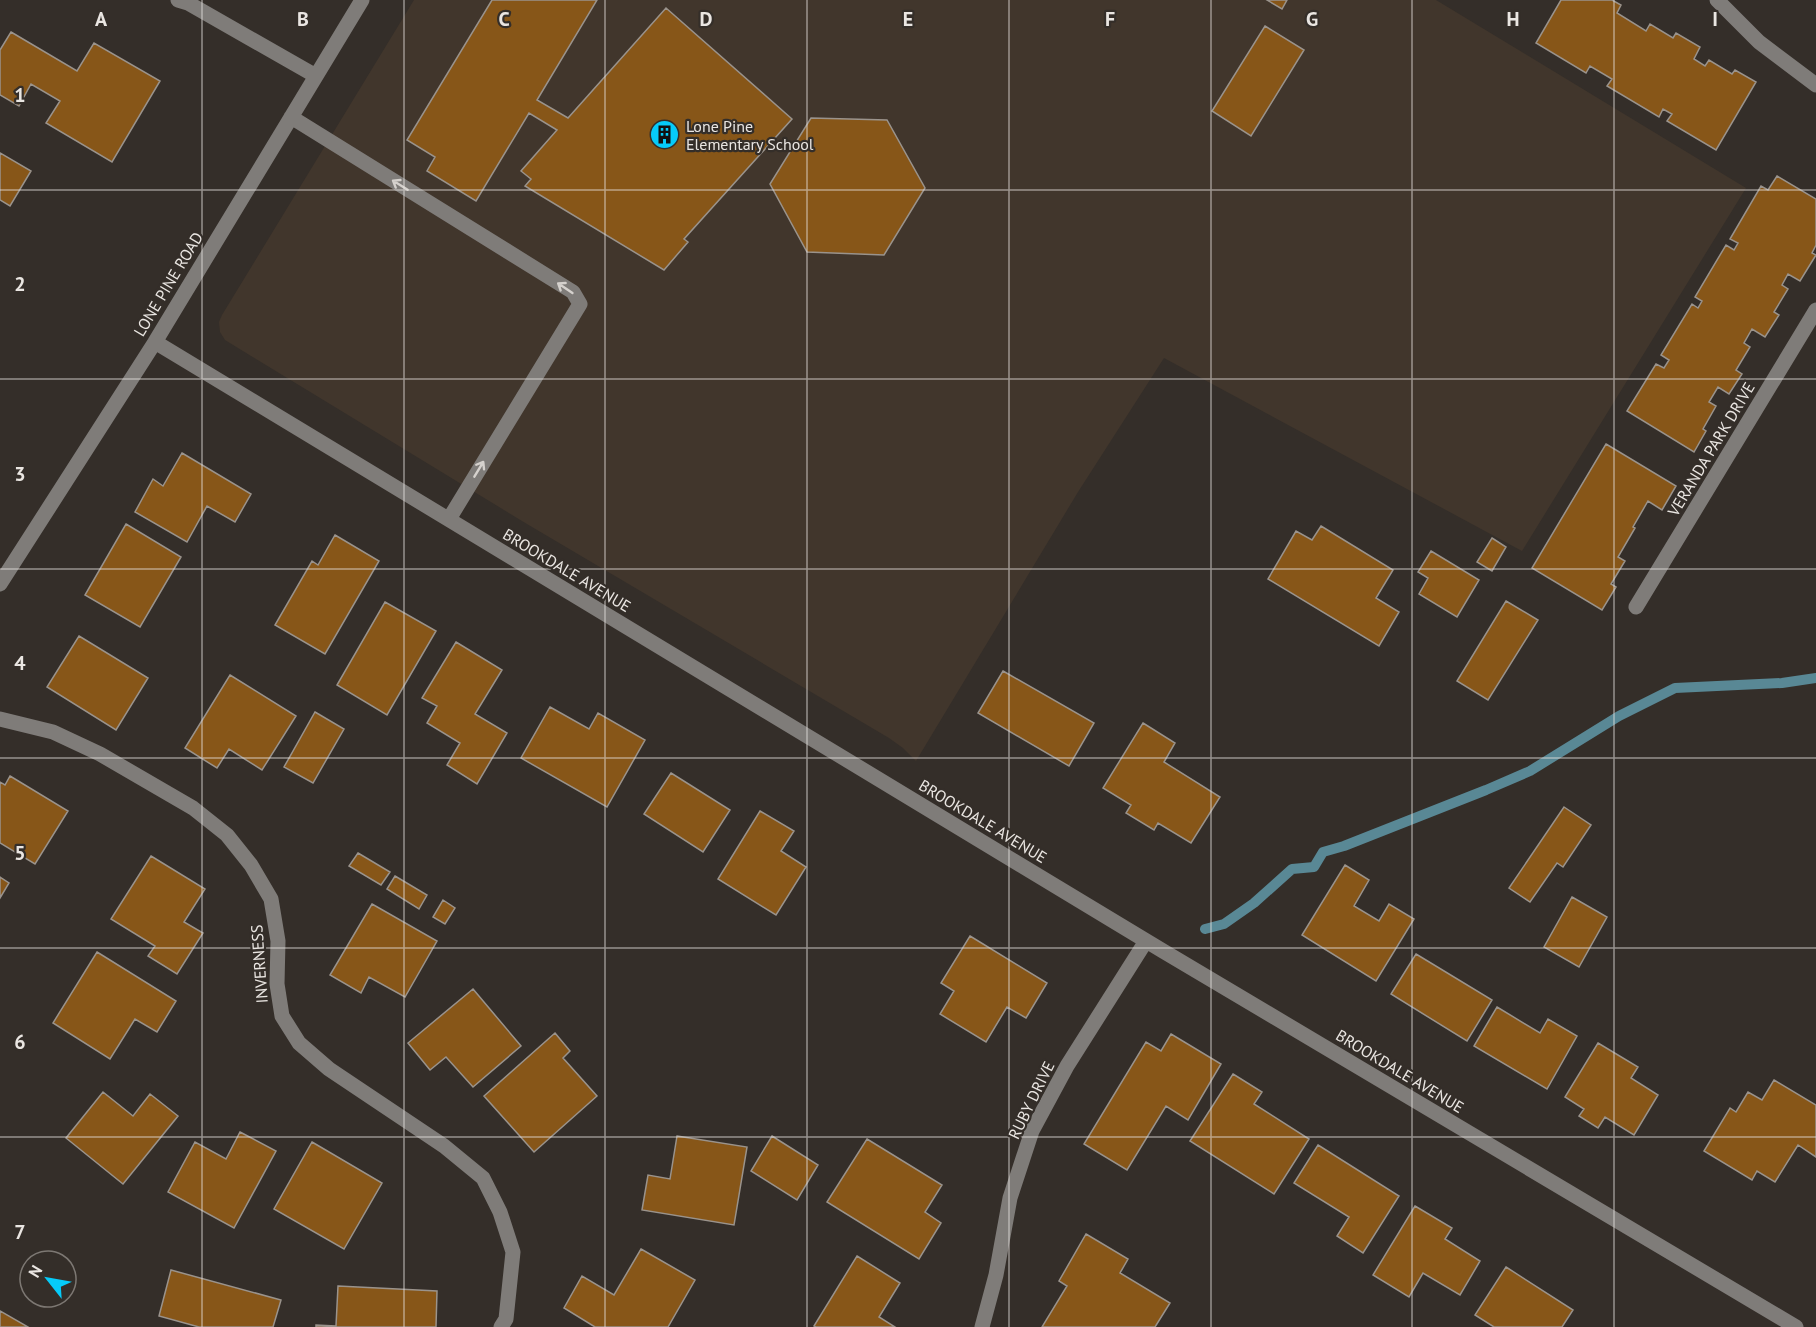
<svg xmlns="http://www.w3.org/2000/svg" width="1816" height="1327" font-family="'PT Sans',sans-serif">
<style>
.built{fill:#41362c}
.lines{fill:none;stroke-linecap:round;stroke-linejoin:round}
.stream{stroke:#598895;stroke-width:10}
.building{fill:#875618;stroke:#9a938c;stroke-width:1.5}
.minor{stroke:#7f7c79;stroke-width:15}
.oneway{stroke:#d5d1cd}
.grid{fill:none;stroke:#eae6e2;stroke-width:1.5;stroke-opacity:0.55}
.labels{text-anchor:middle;stroke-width:4.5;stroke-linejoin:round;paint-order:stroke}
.poi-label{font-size:16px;fill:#eae6e2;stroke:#342e29;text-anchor:start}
.street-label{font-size:16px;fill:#eae6e2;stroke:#342e29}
.grid-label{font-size:20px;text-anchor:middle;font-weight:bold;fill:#eae6e2;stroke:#342e29;stroke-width:4.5;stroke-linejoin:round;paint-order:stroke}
</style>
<rect width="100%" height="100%" fill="#342e29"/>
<path class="built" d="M414 0H1436L1746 188 1522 551 1164 358 1078 492 916 761 903 748 889 738 527 524 225 340 220 332 219 322 222 315Z"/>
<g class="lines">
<path class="stream" d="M1205 929 1224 924 1254 903 1292 869 1314 867 1323 852 1344 846 1486 790 1530 771 1619 716 1675 688 1782 683 1816 678"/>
</g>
<path class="building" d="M492 0H597L537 100 568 118 666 8 792 119 684 239 688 242 664 270 525 186 531 179 521 171 557 130 529 113 476 201 427 171 435 157 407 140Z
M1267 0H1287L1282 9Z
M1561 0H1612L1621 5 1617 13 1646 31 1650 24 1673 38 1676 33 1700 47 1694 59 1705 66 1709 60 1732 74 1735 70 1756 82 1716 150 1667 121 1672 114 1663 109 1659 117 1607 86 1612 79 1590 66 1586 73 1536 43Z
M1265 26 1304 50 1251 136 1212 111Z
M11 32 77 71 94 43 160 81 112 162 46 123 60 101 31 84 19 106 0 95V50Z
M811 118 887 120 925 188 884 255 807 252 770 184Z
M0 153 31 171 10 206 0 200Z
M1777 176 1816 199V245L1812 253 1816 255 1800 281 1788 274 1782 285 1788 289 1774 312 1779 315 1765 337 1752 329 1744 343 1750 347 1736 370 1742 374 1729 394 1718 387 1709 402 1716 406 1703 429 1706 431 1694 452 1627 411 1656 364 1664 368 1669 360 1661 355 1692 304 1698 308 1702 301 1695 297 1726 245 1734 250 1738 243 1730 239 1761 186 1768 190Z
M1606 444 1676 486 1662 510 1648 501 1633 527 1635 528 1618 557 1625 561 1611 584 1616 587 1602 610 1532 568Z
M182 453 251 494 235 522 207 506 187 542 135 512 153 479 163 486Z
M126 524 181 557 140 627 85 595Z
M1321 526 1393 570 1376 598 1399 612 1379 646 1268 579 1296 531 1312 540Z
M335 535 379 561 325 654 275 625 312 561 318 565Z
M1492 538 1506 547 1492 571 1477 562Z
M1431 551 1479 580 1457 617 1419 594 1428 578 1418 572Z
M1506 601 1538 620 1488 700 1457 681Z
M385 602 436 631 387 715 337 685Z
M79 636 148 678 116 730 47 687Z
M456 642 502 670 475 714 507 733 477 784 447 765 460 743 427 723 437 706 422 698Z
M1003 671 1094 723 1069 766 978 713Z
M230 675 296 716 262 770 229 749 217 768 185 748Z
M550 707 589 729 598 713 645 740 607 807 521 758Z
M315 712 344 729 313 783 284 767Z
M1143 723 1175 743 1164 762 1220 797 1191 843 1158 823 1154 830 1126 813 1131 805 1103 788Z
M671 773 730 810 703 852 644 814Z
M10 776 68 811 35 864 0 843V782L5 785Z
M1564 807 1591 825 1563 867 1557 863 1530 902 1509 888Z
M760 811 794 831 781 851 806 867 776 915 718 879Z
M358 853 390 872 381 885 349 866Z
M151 856 205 889 184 922 203 933 177 974 148 956 155 946 111 919Z
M1345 865 1369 880 1354 906 1379 921 1389 904 1414 919 1376 981 1302 935Z
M395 876 427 895 419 909 387 889Z
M0 877 9 883 0 898Z
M1572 897 1607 917 1579 967 1544 947Z
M443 900 455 908 445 924 433 917Z
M372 904 437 941 405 997 369 977 361 993 330 975Z
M970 936 1047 983 1026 1018 1007 1007 986 1042 940 1014 954 991 941 983Z
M97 952 176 1001 157 1032 135 1019 110 1059 53 1023Z
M1416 954 1492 1000 1467 1041 1391 994Z
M473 989 521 1046 473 1087 446 1057 430 1070 408 1043Z
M1497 1007 1540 1033 1548 1019 1577 1036 1547 1089 1474 1046Z
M555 1033 570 1051 563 1058 597 1096 534 1152 484 1096Z
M1171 1034 1221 1064 1188 1120 1166 1106 1127 1170 1084 1144 1146 1042 1161 1051Z
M1598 1043 1638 1067 1631 1078 1658 1095 1634 1135 1605 1117 1598 1128 1579 1116 1584 1109 1565 1097Z
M1233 1074 1262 1092 1254 1104 1309 1139 1274 1194 1190 1141Z
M1774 1080 1816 1105V1157L1798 1145 1775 1182 1757 1171 1752 1180 1704 1151 1730 1108 1736 1112 1748 1092 1762 1100Z
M103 1092 133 1116 150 1094 178 1116 123 1184 66 1138Z
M240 1132 276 1151 234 1228 168 1192 195 1142 226 1159Z
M677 1136 747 1147 734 1225 642 1210 648 1175 670 1179Z
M772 1136 818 1165 797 1200 751 1171Z
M867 1139 942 1185 925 1212 941 1223 919 1259 827 1202Z
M312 1142 382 1183 344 1249 274 1209Z
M1318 1145 1399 1196 1363 1253 1337 1236 1349 1217 1294 1183Z
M1415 1206 1452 1228 1445 1239 1480 1261 1460 1295 1423 1273 1409 1297 1373 1275Z
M1086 1234 1128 1259 1120 1273 1170 1303 1155 1327H1042L1067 1286 1059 1281Z
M641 1249 695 1280 668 1327H595L564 1308 582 1276 614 1295Z
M857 1256 900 1283 879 1317 895 1327H816L814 1326Z
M1506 1267 1573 1310 1562 1327H1494L1475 1315Z
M171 1270 281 1300 273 1327H199L159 1316Z
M338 1286 437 1291 436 1327H316V1325L336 1326Z
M0 1311 28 1327H0Z"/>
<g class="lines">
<path class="minor" d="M178 0 188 3 316 76
M1717 0 1759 42 1816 85
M291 117 573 292 580 304 449 519
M155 342 1163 951 1796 1327
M0 584 155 342 362 0
M1636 607 1816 310
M0 719 53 732 100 754 193 808 227 835 251 865 271 899 278 941 277 984 282 1016 299 1043 329 1069 444 1146 483 1178 500 1212 513 1252 506 1319 501 1327
M982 1327 996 1275 1010 1198 1032 1131 1067 1066 1146 941"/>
</g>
<defs><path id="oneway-shaft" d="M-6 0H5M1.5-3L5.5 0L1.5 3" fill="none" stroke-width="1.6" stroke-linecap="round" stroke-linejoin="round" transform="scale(1.5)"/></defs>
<g class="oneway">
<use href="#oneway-shaft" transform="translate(400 185) rotate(-148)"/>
<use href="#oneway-shaft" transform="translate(565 288) rotate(-146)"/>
<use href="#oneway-shaft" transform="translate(479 469) rotate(-59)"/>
</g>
<path class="grid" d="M202 0V1327M404 0V1327M605 0V1327M807 0V1327M1009 0V1327M1211 0V1327M1412 0V1327M1614 0V1327M0 190H1816M0 379H1816M0 569H1816M0 758H1816M0 948H1816M0 1137H1816"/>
<defs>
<symbol id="building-disc" viewBox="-11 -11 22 22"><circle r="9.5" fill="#06cbf9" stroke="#342e29"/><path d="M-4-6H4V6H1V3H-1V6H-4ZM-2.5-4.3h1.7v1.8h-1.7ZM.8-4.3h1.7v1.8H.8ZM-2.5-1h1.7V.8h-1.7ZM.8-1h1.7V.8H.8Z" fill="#111"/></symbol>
</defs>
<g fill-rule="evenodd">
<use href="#building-disc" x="648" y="118" width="33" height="33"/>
</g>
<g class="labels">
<g class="poi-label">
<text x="686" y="132">Lone Pine<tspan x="686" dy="18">Elementary School</tspan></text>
</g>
<g class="street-label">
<text transform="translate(168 284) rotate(-59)" y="6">LONE PINE ROAD</text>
<text transform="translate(1711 449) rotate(-59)" y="6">VERANDA PARK DRIVE</text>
<text transform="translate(567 570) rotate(31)" y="6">BROOKDALE AVENUE</text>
<text transform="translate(983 821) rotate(31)" y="6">BROOKDALE AVENUE</text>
<text transform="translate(259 964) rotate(-94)" y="6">INVERNESS</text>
<text transform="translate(1400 1071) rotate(31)" y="6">BROOKDALE AVENUE</text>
<text transform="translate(1031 1100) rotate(-64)" y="6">RUBY DRIVE</text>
</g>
</g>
<g class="grid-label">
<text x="101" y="26">A</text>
<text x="303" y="26">B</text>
<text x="504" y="26">C</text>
<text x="706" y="26">D</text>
<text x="908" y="26">E</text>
<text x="1110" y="26">F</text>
<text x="1312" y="26">G</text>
<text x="1513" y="26">H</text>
<text x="1715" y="26">I</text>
<text x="20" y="102">1</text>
<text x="20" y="291">2</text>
<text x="20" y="481">3</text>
<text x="20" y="670">4</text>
<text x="20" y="860">5</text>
<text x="20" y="1049">6</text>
<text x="20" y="1239">7</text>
</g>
<g transform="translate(48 1279) rotate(301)"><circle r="28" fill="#342e29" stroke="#7d7873" stroke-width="1.5"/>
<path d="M0-4.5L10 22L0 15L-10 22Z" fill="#06cbf9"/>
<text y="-9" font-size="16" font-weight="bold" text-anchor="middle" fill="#eae6e2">N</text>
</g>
</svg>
